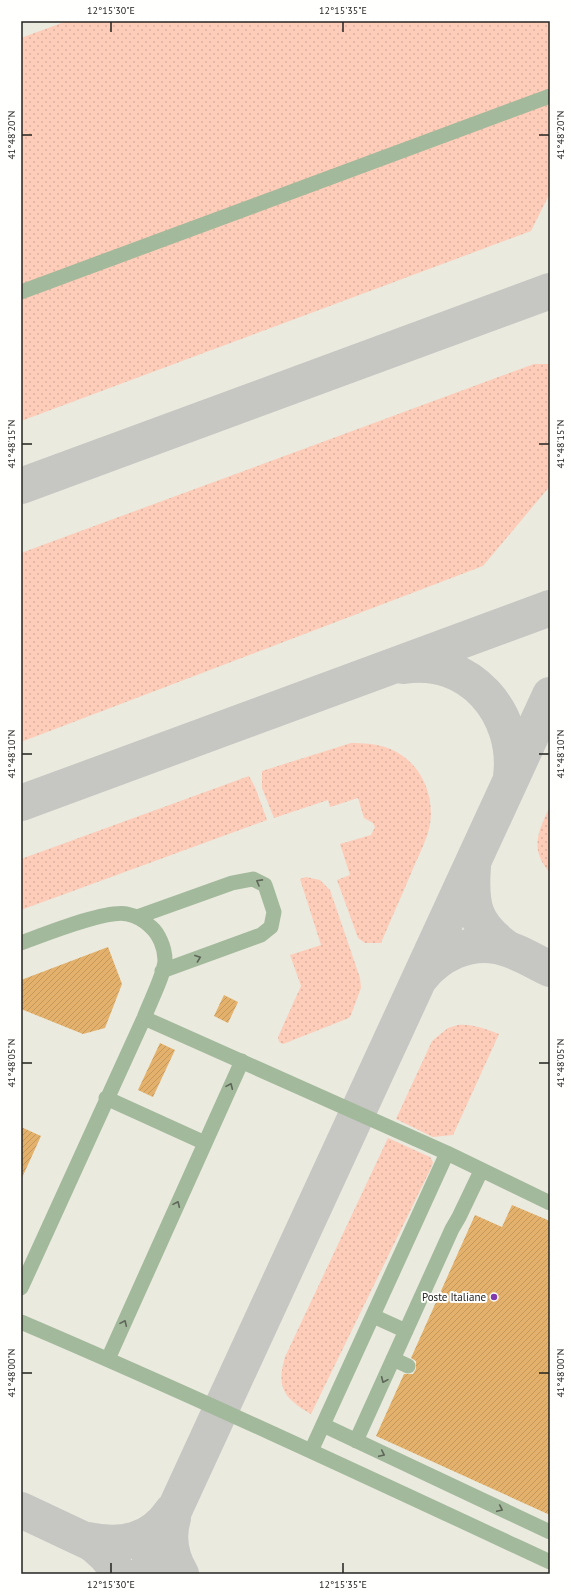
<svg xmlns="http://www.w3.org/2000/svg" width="571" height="1595" font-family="'PT Sans',sans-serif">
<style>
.built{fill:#eaeadf}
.grass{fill:url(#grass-dots)}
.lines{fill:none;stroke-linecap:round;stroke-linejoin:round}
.taxiway{stroke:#c6c6c2;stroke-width:36}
.building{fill:url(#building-hatch)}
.minor{stroke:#a3b99b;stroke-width:15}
.oneway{stroke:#5d6658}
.ticks{fill:none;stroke:#232321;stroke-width:1.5}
.poi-dot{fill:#823bae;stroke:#fffffe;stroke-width:1.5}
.labels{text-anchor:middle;stroke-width:4;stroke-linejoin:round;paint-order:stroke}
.poi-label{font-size:11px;fill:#232321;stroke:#fffffe;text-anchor:end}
.neatline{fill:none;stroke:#232321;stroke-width:1.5}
.ticks-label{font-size:10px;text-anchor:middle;fill:#232321}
</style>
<defs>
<pattern id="grass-dots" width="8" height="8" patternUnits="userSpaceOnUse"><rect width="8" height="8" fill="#fdcdb9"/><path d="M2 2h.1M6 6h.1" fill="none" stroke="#d9b09f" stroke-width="1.8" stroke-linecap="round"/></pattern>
<pattern id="building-hatch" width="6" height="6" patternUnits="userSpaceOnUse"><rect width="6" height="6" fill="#e3b16b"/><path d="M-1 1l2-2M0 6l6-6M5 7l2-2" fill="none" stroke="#c2985c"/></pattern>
</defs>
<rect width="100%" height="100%" fill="#f5f5f1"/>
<path class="built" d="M21 21H550V1574H21Z"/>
<path class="grass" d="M67 21H548L550 27V193L531 231 21 421V38Z
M534 364H550V486L483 566 21 742V553Z
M351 743C375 743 395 746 412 764 429 782 435 809 428 833 423 848 415 863 409 878 400 900 390 921 381 943H365L358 938 337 880 350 875 340 844 371 835 375 827 373 823 364 818 358 798 330 807 328 800 274 818 262 788V771Z
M249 776 255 787 267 820 21 910V859Z
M550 806V873C529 849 538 832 550 806Z
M306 877 320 880 330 890 360 978 361 988 351 1015 349 1018 283 1044 279 1042 278 1037 301 986 290 955 321 945 300 879Z
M458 1025C473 1024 485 1029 499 1034L453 1135 433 1137 396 1119 432 1041 448 1028Z
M388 1138 430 1157 433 1162 432 1166 311 1414C284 1398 276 1388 285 1357Z"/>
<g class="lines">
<path class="taxiway" d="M21 486 550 291
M403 666C470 655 519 714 511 777
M21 803 550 608
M473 866C470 906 474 925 508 949
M421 977C439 955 467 941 496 946 515 949 533 961 550 969
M21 1510 108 1551
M173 1518C167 1538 171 1557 181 1574
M118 1574C112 1559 100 1549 87 1540 121 1547 151 1542 172 1511
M145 1574C281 1281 414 988 550 695"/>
</g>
<path class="building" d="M108 947 122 984 105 1028 83 1034 21 1009V980Z
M224 995 238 1002 228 1023 214 1016Z
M160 1043 175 1050 153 1097 138 1090Z
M21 1127 41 1136 21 1180Z
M512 1205 550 1221V1515L376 1436 404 1374H413L416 1369V1361L411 1358 475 1215 502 1227Z"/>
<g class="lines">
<path class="minor" d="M21 292 550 96
M137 917 232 883 253 879 265 885 274 912 271 927 261 935 162 971
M21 943C43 935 107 909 127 914 137 916 144 920 151 927 159 934 165 948 165 960 165 973 149 1004 144 1018L21 1288
M144 1018 447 1153 550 1203
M106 1098 205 1143
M373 1316 406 1331
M21 1322C199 1398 374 1480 550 1562
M108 1359 242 1061
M393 1359 408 1366
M323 1425 550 1532
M356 1441 452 1229 459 1217 481 1171
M311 1451 447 1153"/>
</g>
<defs><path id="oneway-chevron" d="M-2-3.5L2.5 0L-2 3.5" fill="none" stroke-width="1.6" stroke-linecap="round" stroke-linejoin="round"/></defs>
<g class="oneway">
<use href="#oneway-chevron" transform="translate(259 882) rotate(-151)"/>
<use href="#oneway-chevron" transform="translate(198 958) rotate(-20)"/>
<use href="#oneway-chevron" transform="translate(230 1086) rotate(-66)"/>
<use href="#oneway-chevron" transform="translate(177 1204) rotate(-66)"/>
<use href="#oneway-chevron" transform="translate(124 1323) rotate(-66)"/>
<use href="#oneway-chevron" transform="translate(384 1380) rotate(114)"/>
<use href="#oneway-chevron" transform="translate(382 1454) rotate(25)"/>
<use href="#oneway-chevron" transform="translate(500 1509) rotate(25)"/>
</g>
<path class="ticks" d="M111 22V32M343 22V32M22 135H32M539 135H549M22 444H32M539 444H549M22 754H32M539 754H549M22 1063H32M539 1063H549M22 1373H32M539 1373H549M111 1563V1573M343 1563V1573"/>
<circle class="poi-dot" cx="494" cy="1297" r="4"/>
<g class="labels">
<g class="poi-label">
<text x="486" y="1301">Poste Italiane</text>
</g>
</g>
<rect width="571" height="1595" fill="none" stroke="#fffffe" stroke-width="44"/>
<rect x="22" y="22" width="527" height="1551" class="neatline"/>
<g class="ticks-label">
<text x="111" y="14">12°15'30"E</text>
<text x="343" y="14">12°15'35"E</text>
<text transform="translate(11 135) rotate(-90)" y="4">41°48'20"N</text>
<text transform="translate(560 135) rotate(-90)" y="4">41°48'20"N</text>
<text transform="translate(11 444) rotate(-90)" y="4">41°48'15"N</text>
<text transform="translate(560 444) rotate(-90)" y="4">41°48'15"N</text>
<text transform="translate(11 754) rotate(-90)" y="4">41°48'10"N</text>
<text transform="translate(560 754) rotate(-90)" y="4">41°48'10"N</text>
<text transform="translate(11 1063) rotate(-90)" y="4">41°48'05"N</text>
<text transform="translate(560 1063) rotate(-90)" y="4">41°48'05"N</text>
<text transform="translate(11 1373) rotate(-90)" y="4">41°48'00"N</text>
<text transform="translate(560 1373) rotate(-90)" y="4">41°48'00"N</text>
<text x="111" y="1588">12°15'30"E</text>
<text x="343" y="1588">12°15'35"E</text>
</g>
</svg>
